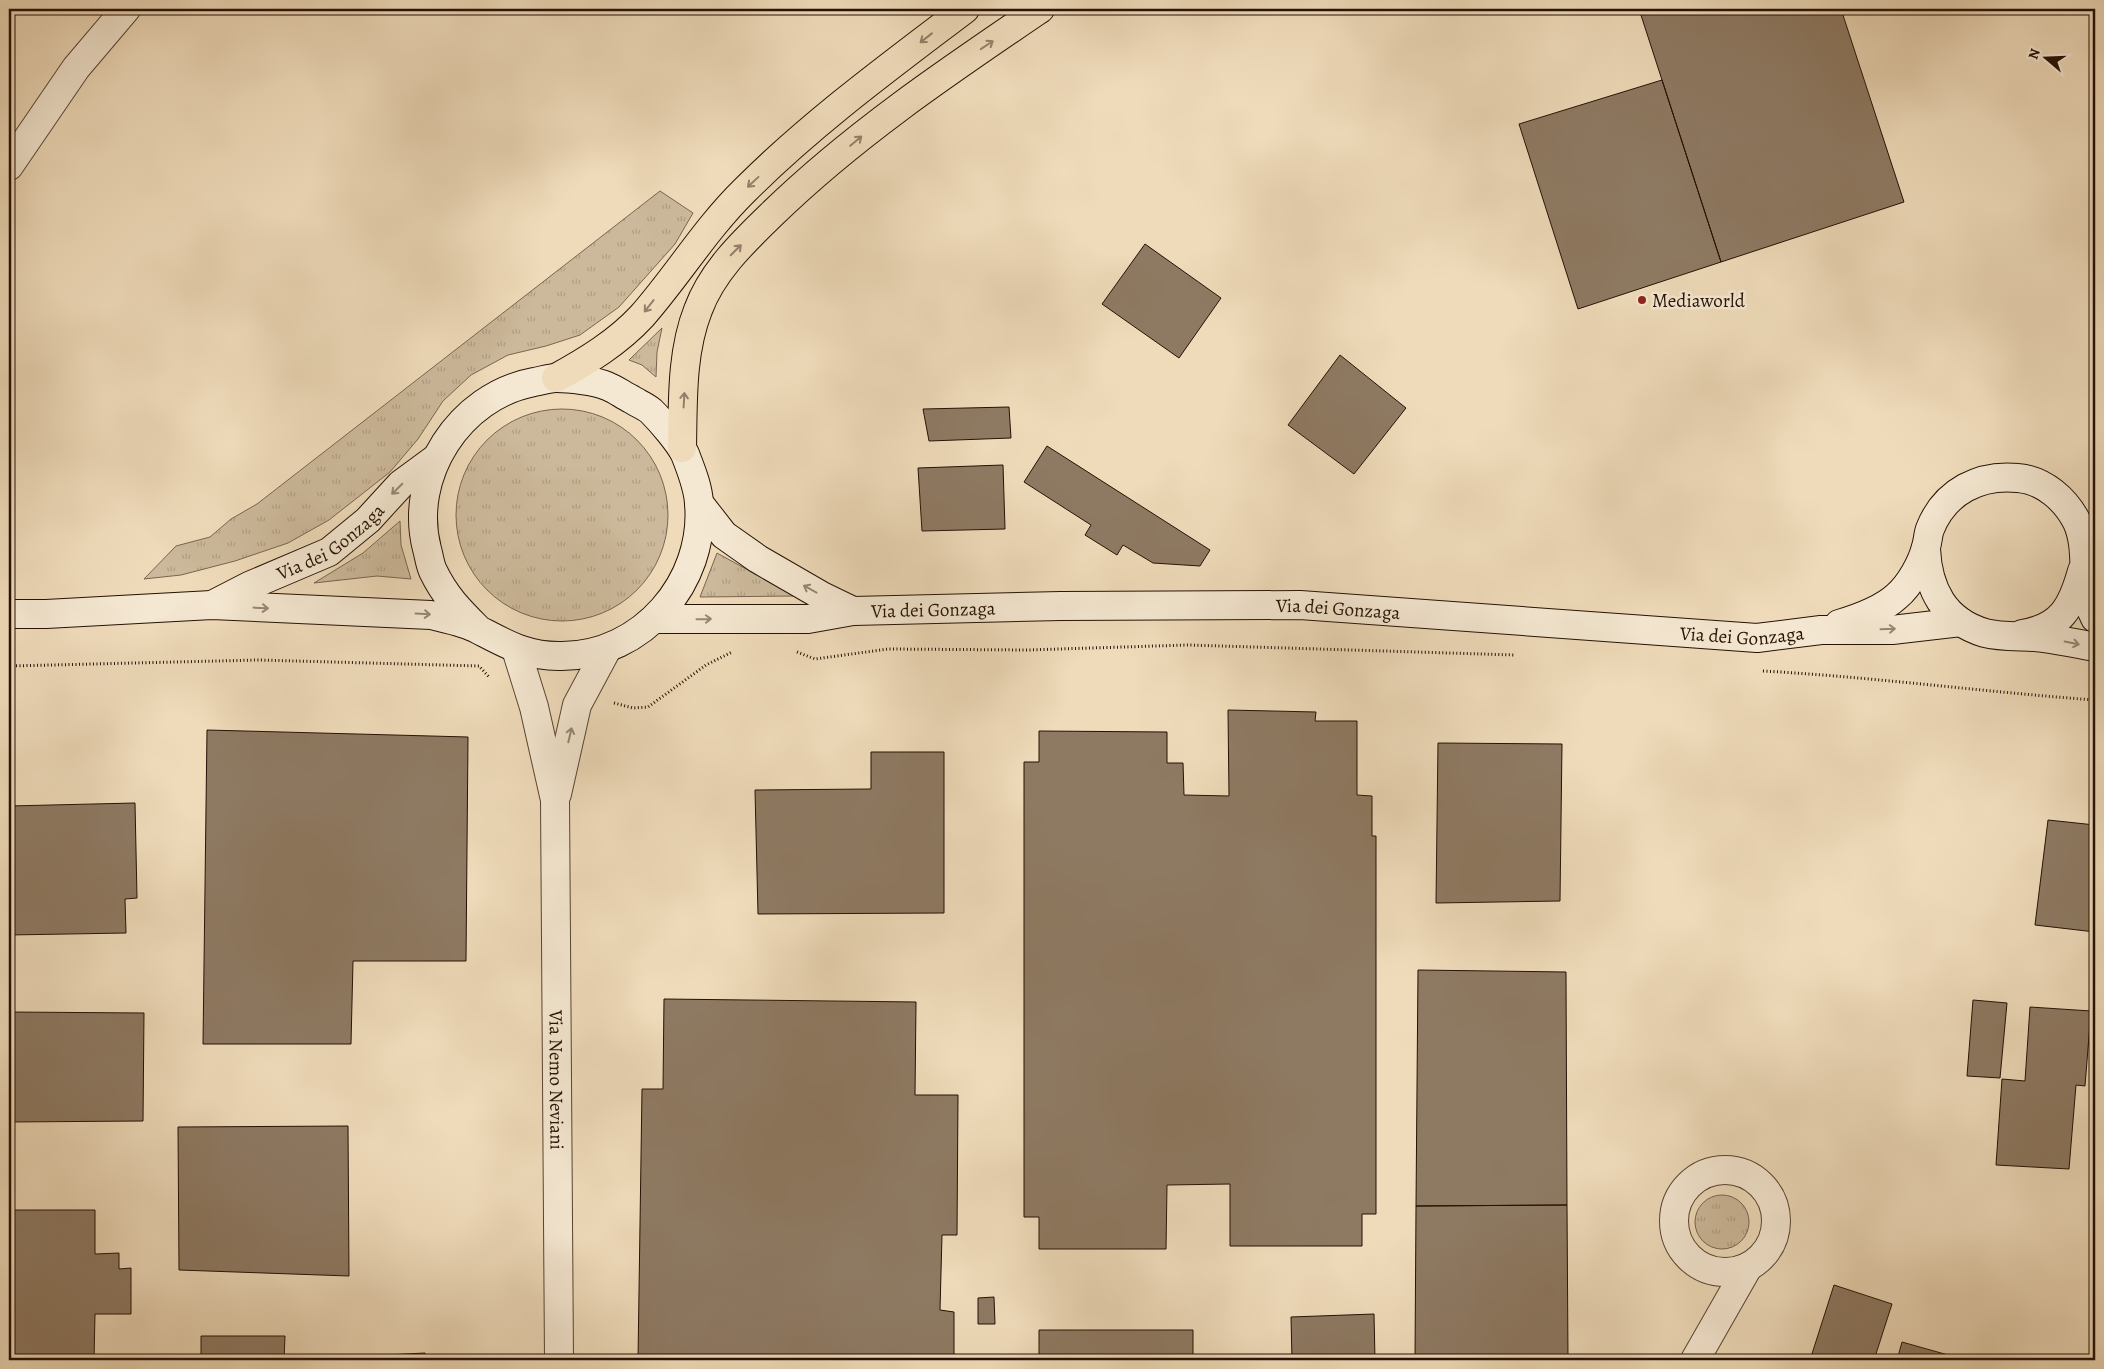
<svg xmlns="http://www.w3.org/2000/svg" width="2104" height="1369" font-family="Alegreya,serif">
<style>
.grass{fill:url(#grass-tufts);stroke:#786550}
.building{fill:#8e7a63;stroke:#241105}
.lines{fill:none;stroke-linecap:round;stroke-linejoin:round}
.street-casing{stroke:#574432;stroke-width:30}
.secondary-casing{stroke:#241105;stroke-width:30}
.highway-casing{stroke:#241105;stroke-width:30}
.path{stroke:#241105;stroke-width:3;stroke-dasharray:1 2.5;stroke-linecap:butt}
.street{stroke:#f5e8d2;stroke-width:28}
.secondary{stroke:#f5e8d2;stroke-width:28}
.highway{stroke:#efdbba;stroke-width:28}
.oneway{stroke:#948069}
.oneway2{stroke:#978776}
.poi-dot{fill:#8f2418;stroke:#f5e8d2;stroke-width:2}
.labels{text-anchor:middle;stroke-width:5;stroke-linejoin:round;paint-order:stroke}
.poi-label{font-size:19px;fill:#241105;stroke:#f5e8d2;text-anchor:start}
.street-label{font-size:19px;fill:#241105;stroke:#f5e8d2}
</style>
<defs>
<pattern id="grass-tufts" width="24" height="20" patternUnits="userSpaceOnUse" patternTransform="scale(1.25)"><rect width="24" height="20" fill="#ccb99b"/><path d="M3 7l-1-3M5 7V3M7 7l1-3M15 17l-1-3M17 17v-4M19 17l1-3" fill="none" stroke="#af9e84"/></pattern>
</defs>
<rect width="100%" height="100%" fill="#efdbba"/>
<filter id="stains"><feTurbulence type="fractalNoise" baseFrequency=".004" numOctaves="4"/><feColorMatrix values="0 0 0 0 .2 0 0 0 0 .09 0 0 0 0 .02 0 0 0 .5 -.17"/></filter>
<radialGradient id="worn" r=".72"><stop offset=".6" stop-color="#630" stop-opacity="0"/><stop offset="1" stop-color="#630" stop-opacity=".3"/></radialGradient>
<path class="grass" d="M660 191 693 213 675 244 619 307 580 335 546 346 508 355 471 375 443 401 418 439 390 472 329 520 288 543 235 561 181 575 144 579 176 546 210 537 231 519 257 504Z
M662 328 657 352 656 377 642 365 629 360Z
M456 515a106 106 0 1 1 212 0a106 106 0 1 1-212 0Z
M400 521 401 545 411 579 377 576 314 583 363 553Z
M717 553 795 596 700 597Z
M1695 1222a27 27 0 1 1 54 0a27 27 0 1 1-54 0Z"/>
<path class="building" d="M1639 9H1841L1904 202 1721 262Z
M1662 80 1721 262 1578 309 1519 124Z
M1145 244 1221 298 1179 358 1102 304Z
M1340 355 1406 408 1354 474 1288 425Z
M1009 407 1011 438 929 441 923 409Z
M1047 446 1210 550 1200 566 1153 563 1123 545 1117 555 1085 535 1091 525 1024 482Z
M1003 465 1005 529 922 531 918 468Z
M1228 710 1316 712 1315 721H1357V795L1372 796V836H1376V1214H1362V1246H1230V1184L1167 1185 1166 1249H1039V1217H1024V762H1039V731L1167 732V763H1183L1184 795 1229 796Z
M207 730 468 737 466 961H353L351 1044H203Z
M1438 743 1562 744 1560 901 1436 903Z
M871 752H944V913L758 914 755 790 871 789Z
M135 803 137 898 125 899 126 933 9 935V806Z
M2048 820 2095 825V932L2035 925Z
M1418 970 1566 972 1567 1205 1416 1206Z
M664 999 916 1002 915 1095H958L957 1235H942L940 1310 954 1312V1360H638L642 1089H663Z
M1973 1000 2007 1003 2000 1078 1967 1076Z
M2030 1007 2091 1011 2085 1086 2076 1085 2069 1169 1996 1165 2002 1079 2025 1081Z
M9 1012 144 1013 143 1121 9 1122Z
M348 1126 349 1276 179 1270 178 1127Z
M1567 1205 1568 1360H1415L1416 1206Z
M9 1210H95V1254L119 1253V1269L131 1268V1314H95L94 1360H9Z
M1834 1285 1892 1304 1874 1360H1810Z
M994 1297 995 1324H978V1298Z
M1374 1314 1375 1360H1292L1291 1317Z
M1039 1330H1193V1360H1039Z
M201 1336H285L284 1360H201Z
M1902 1342 1966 1360H1897Z
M425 1353V1360H288Z"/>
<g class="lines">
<defs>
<g id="street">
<path d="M9 166 76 68 126 9"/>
<path id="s1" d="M516 649 534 707 555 800 559 1360"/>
<path d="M557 794 577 705 607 649"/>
<circle cx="1725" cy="1221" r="51"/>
<path d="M1695 1360 1748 1267"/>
</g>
<g id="secondary">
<path d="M699 503 724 535 758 559 822 596 853 611"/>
<path d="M1926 549C1928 589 1944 621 1985 633 2000 637 2019 636 2035 637 2055 639 2075 643 2095 647"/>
<path id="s2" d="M212 605 249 586 329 552 368 520 401 484 435 459"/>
<path d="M9 614H46L212 605 431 615C447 619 465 622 479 630 508 645 528 657 562 656 642 656 706 582 699 503 698 486 691 470 685 454 679 442 661 421 651 411 645 406 637 403 631 399 623 395 615 389 607 386 596 381 568 378 556 378 549 378 541 381 534 382 459 396 408 476 427 549 429 556 430 565 433 571 445 596 459 610 478 629"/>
<path id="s3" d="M655 619H808L853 611 1061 606 1300 605 1757 638 1821 630H1892L1961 622"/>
<path d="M1839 624C1859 618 1882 610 1897 596 1910 585 1922 563 1926 547 1928 541 1928 534 1930 529 1945 491 1980 474 2018 478 2044 480 2066 500 2077 522 2085 539 2084 559 2085 578 2085 584 2084 591 2086 597 2088 604 2092 611 2095 618"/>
<path d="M2022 634C2061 628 2072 607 2082 571"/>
</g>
<path id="highway" d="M556 378C587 361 618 342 642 316 678 275 706 228 745 190 812 123 890 66 965 9
M682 448C683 403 681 353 698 310 712 272 742 243 771 215 852 136 947 72 1040 9"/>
</defs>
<use href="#street" class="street-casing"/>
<use href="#secondary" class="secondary-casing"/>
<use href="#highway" class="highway-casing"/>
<path class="path" d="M797 652 815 659 888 649 1027 650 1188 645 1515 655
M9 666 259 660 479 666 490 678
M1763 671C1874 677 1984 692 2095 700
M614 703 633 708 648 707 706 665 732 652"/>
<use href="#street" class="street"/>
<use href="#secondary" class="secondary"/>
<use href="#highway" class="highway"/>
</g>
<defs><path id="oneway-shaft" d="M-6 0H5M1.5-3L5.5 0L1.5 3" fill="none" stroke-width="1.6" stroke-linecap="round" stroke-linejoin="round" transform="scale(1.25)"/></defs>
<g class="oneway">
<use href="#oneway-shaft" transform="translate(926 38) rotate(142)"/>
<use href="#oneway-shaft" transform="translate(987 45) rotate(-34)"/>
<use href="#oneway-shaft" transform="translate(856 141) rotate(-40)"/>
<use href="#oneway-shaft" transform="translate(753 182) rotate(137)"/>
<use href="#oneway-shaft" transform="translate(736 250) rotate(-45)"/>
<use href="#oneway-shaft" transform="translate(649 306) rotate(128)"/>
<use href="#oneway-shaft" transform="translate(684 400) rotate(-87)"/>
</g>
<g class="oneway2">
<use href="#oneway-shaft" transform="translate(397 489) rotate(135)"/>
<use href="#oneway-shaft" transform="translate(810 589) rotate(-151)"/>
<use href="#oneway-shaft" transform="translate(261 608) rotate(3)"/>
<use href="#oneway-shaft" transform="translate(423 614) rotate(3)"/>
<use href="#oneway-shaft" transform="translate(704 619) rotate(-1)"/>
<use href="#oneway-shaft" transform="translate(1888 629) rotate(-2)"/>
<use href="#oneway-shaft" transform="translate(2072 643) rotate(11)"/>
<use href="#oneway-shaft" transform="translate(570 735) rotate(-77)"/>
</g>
<circle class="poi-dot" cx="1642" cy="300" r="5"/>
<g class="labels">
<g class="poi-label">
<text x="1652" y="307">Mediaworld</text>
</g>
<g class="street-label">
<text dy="7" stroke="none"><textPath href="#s2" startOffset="135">Via dei Gonzaga</textPath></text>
<text dy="7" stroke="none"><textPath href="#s3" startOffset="279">Via dei Gonzaga</textPath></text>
<text dy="7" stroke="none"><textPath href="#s3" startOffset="684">Via dei Gonzaga</textPath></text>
<text dy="7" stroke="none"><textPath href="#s3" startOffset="1089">Via dei Gonzaga</textPath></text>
<text dy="7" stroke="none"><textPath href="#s1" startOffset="436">Via Nemo Neviani</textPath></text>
</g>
</g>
<rect width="2104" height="1369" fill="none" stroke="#efdbba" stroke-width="30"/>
<rect x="10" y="10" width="2084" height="1349" fill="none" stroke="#241105" stroke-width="2.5"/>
<rect x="15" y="15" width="2074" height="1339" fill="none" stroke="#241105"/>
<g transform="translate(2046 58) rotate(289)" stroke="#f5e8d2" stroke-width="4" paint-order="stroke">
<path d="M0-4L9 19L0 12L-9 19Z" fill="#241105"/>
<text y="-8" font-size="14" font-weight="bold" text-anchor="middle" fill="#241105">N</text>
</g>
<rect width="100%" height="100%" filter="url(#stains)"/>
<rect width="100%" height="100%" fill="url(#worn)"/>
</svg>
